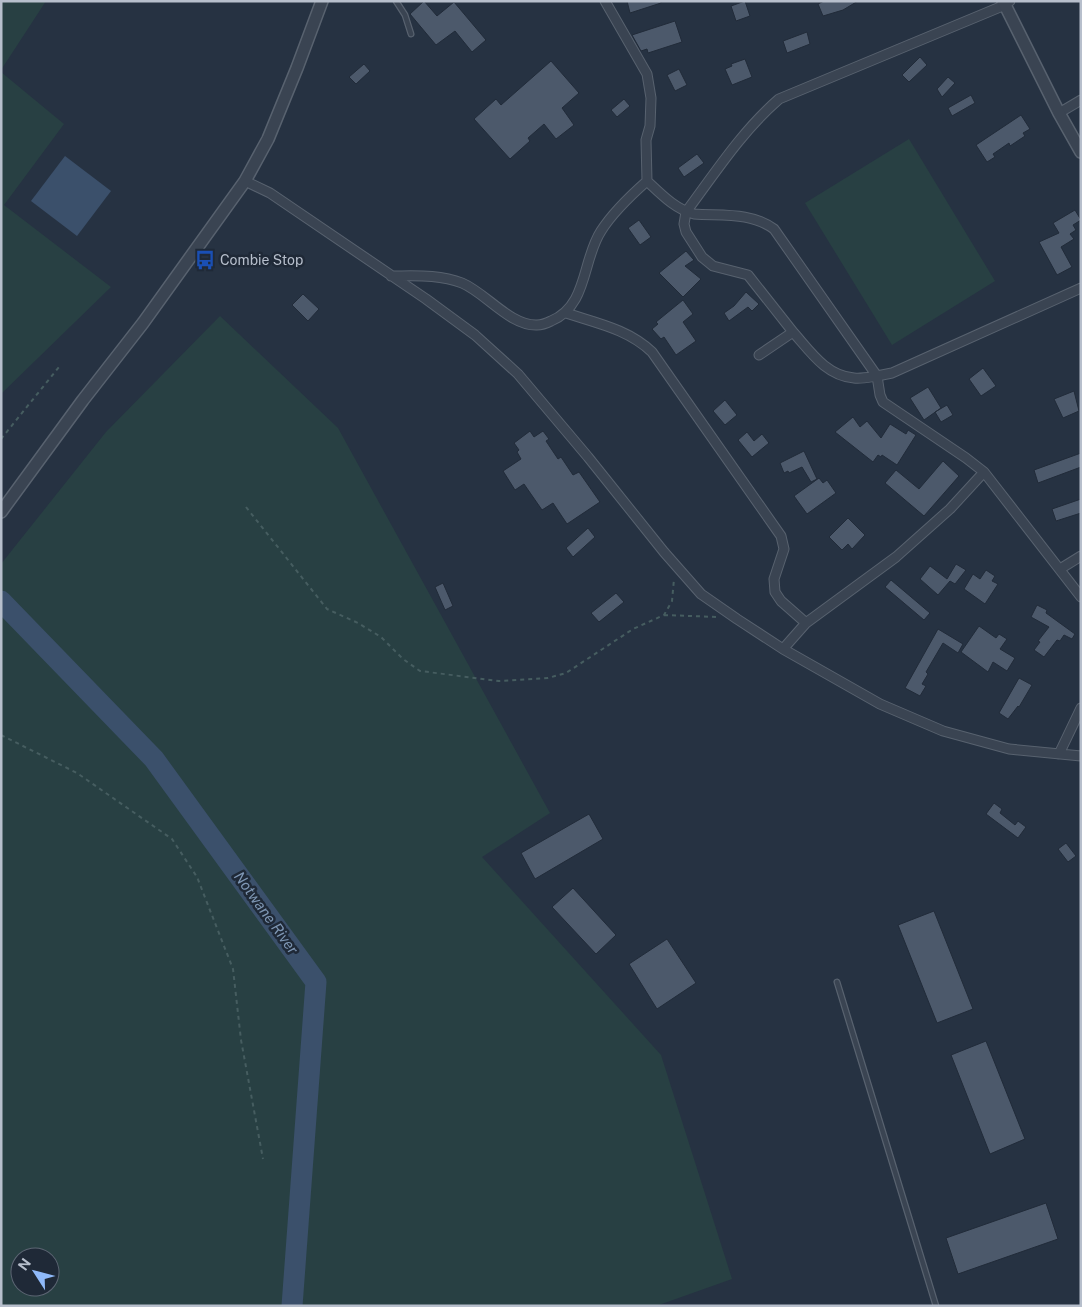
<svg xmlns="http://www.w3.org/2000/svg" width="1082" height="1307" font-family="'Public Sans',sans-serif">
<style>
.green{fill:#284043;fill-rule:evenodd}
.water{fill:#3b506b}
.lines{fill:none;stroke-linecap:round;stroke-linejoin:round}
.river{stroke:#3b506b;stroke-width:21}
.building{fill:#4c596b;stroke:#212b39}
.service-casing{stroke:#58626f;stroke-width:7}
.minor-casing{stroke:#58626f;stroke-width:11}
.tertiary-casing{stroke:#58626f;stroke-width:14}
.path{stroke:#465d60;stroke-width:2;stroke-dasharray:4 4;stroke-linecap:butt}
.service{stroke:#3a4452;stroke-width:4.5}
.minor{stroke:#3a4452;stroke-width:9}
.tertiary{stroke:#3a4452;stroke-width:11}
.labels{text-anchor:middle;stroke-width:5;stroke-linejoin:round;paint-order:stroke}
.poi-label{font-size:14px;fill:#b7bfcc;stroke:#1f2937;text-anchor:start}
.water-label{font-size:15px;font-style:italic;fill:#7e96b3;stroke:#1f2937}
</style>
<rect width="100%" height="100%" fill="#263242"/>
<path class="green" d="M1 1H46L1 70Z
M1 72 64 124 4 205 111 287 1 394Z
M909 139 995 281 892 345 805 203Z
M220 316 338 428 550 813 482 857 661 1055 732 1279 656 1306H1V564L106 432ZM20 1257H50V1287H20Z"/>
<path class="water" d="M65 156 111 191 77 236 31 201Z"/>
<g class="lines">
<path class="river" d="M1 601 154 759 316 982 292 1306"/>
</g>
<path class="building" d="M424 1 437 16 454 2 486 40 472 52 455 31 436 45 410 14Z
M627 1H661V3L630 13Z
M745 1 750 16 736 21 731 6Z
M824 1H858L843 10 823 16 818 4Z
M675 21 682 42 648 53 647 49 641 51 632 35Z
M807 32 810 44 787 53 783 41Z
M920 57 927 65 909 82 902 75Z
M745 59 752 77 732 85 725 69 732 66 731 64Z
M551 61 579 93 562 108 574 125 556 139 544 124 528 138 530 141 510 159 474 119 496 99 501 105Z
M364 64 370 71 356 84 349 77Z
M679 69 687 85 675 91 667 75Z
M948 77 955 83 942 97 937 89Z
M971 95 975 103 952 116 948 108Z
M624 99 630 106 617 117 611 110Z
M1021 115 1030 129 1023 133 1025 136 1010 146 1009 143 993 154 995 157 987 162 976 145Z
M697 154 704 163 684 177 678 168Z
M1075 210 1081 220 1073 225 1076 230 1070 234 1074 239 1061 247 1072 267 1057 275 1039 242 1059 233 1053 223Z
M639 220 651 237 640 245 628 228Z
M686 251 694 260 685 266 701 279 683 297 659 273Z
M746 292 759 304 752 311 748 307 729 321 724 313 734 306Z
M303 294 319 309 308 321 292 305Z
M683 300 693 314 683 322 696 341 676 355 664 337 661 339 652 329 658 324 656 322Z
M983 368 996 386 981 396 969 379Z
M928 387 941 408 924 420 910 398Z
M1074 391 1079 411 1063 418 1054 399Z
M725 400 737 415 725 425 713 411Z
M947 405 953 415 941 422 935 412Z
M853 417 860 427 867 421 881 438 890 424 906 434 908 430 916 435 897 465 882 455 881 457 878 455 873 462 835 432Z
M530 431 534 437 543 431 549 439 546 441 558 459 561 457 573 475 579 472 600 502 567 524 553 503 542 510 524 484 515 490 503 471 521 459 517 452 519 450 514 443Z
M747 432 754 441 762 434 769 443 752 457 738 440Z
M804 451 817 479 811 482 802 467 789 473 788 471 784 473 780 463Z
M1081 453V467L1038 483 1034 470Z
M943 461 959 476 924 516 885 483 896 470 919 489Z
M819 478 823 483 827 480 836 493 807 514 794 496Z
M1081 499V513L1056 521 1052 509Z
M848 518 865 535 852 549 848 544 842 550 829 537Z
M588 528 595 537 573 557 566 548Z
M956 564 966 570 955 584 950 581 938 595 920 579 930 566 947 579Z
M986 570 995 576 992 581 998 584 985 604 964 589 973 574 980 579Z
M891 580 930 613 924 620 885 587Z
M443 583 453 606 445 610 435 587Z
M616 593 624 602 599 622 591 613Z
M1037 605 1047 610 1046 613 1075 634 1072 639 1064 635 1060 641 1057 640 1044 657 1034 650 1040 642 1038 641 1049 627 1031 617Z
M979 626 996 638 999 634 1007 639 1000 649 1015 658 1007 671 993 662 988 672 961 652Z
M938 629 963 644 958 653 943 643 926 672 928 674 922 684 926 686 920 696 905 688Z
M1019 678 1032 685 1019 707 1018 706 1008 719 999 713Z
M994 803 1002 809 1000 813 1015 825 1018 821 1026 827 1018 838 986 814Z
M589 814 603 839 535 879 521 853Z
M1066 843 1076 856 1068 862 1058 849Z
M573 888 616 935 596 954 552 907Z
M934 911 973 1009 937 1023 898 925Z
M667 939 696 983 657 1009 629 964Z
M986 1041 1025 1139 990 1154 951 1055Z
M1046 1203 1058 1239 958 1274 946 1238Z"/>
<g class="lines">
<defs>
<path id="service" d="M396 1 405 15 411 34
M837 982 936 1306"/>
<path id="minor" d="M1059 113 1081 100
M245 181 270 193 426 299 475 335 518 374 588 457 664 552 701 594 737 619 783 649 880 704 943 731 1009 749 1081 756
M647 181C661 194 675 209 694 214 722 216 751 212 774 229L877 376C870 377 861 379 854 378 826 376 810 351 793 332
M391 276C414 276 439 274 462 283 486 293 510 326 537 325 541 325 547 323 551 321 588 306 582 260 601 231 613 212 630 196 647 181L646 140 650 126 651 98 647 74 605 1
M1081 288 892 373 877 376 880 395 883 402 966 458 984 472 1081 597
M566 313C596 323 628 329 652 352L781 536 784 549 774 579 775 592 781 601 806 623
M759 355 793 332 748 275 713 266 702 257 686 232 684 224 686 212C715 173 742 131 779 99L1005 5 1010 1
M1060 569 1081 556
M783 649 806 623 896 557 950 509 984 472
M1059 754 1081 708"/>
<path id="tertiary" d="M1003 1 1059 113 1081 152
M1 512 83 400 143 323 245 181 268 139 297 68 322 1"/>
</defs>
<use href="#service" class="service-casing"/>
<use href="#minor" class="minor-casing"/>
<use href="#tertiary" class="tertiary-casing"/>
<path class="path" d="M1 439 59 367
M246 507 327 609 358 623 381 637 403 659 420 671 499 681 548 678 566 673 633 629 664 615 672 601 674 579
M664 615 717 617
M1 735 77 773 172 839 197 877 233 969 241 1040 263 1159"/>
<use href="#service" class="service"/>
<use href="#minor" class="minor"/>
<use href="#tertiary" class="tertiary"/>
</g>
<defs>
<symbol id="bus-bare" viewBox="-9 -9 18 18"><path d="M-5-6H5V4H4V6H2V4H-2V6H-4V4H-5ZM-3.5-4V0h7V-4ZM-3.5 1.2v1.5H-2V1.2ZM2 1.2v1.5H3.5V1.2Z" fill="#1a4fb4" stroke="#1f2937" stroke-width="2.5" paint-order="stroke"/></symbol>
</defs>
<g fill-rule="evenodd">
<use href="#bus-bare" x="191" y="246" width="28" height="28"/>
</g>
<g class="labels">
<g class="poi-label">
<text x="220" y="265">Combie Stop</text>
</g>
<g class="water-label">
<text transform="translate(266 913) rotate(54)" y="5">Notwane River</text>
</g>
</g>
<rect width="1082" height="1307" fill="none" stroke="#b7bfcc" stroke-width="5"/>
<g transform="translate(35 1272) rotate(306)"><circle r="24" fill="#1f2937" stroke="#5c6573"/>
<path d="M0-4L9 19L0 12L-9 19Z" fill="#8fb9f9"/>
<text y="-8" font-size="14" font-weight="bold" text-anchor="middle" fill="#b7bfcc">N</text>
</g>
</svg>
